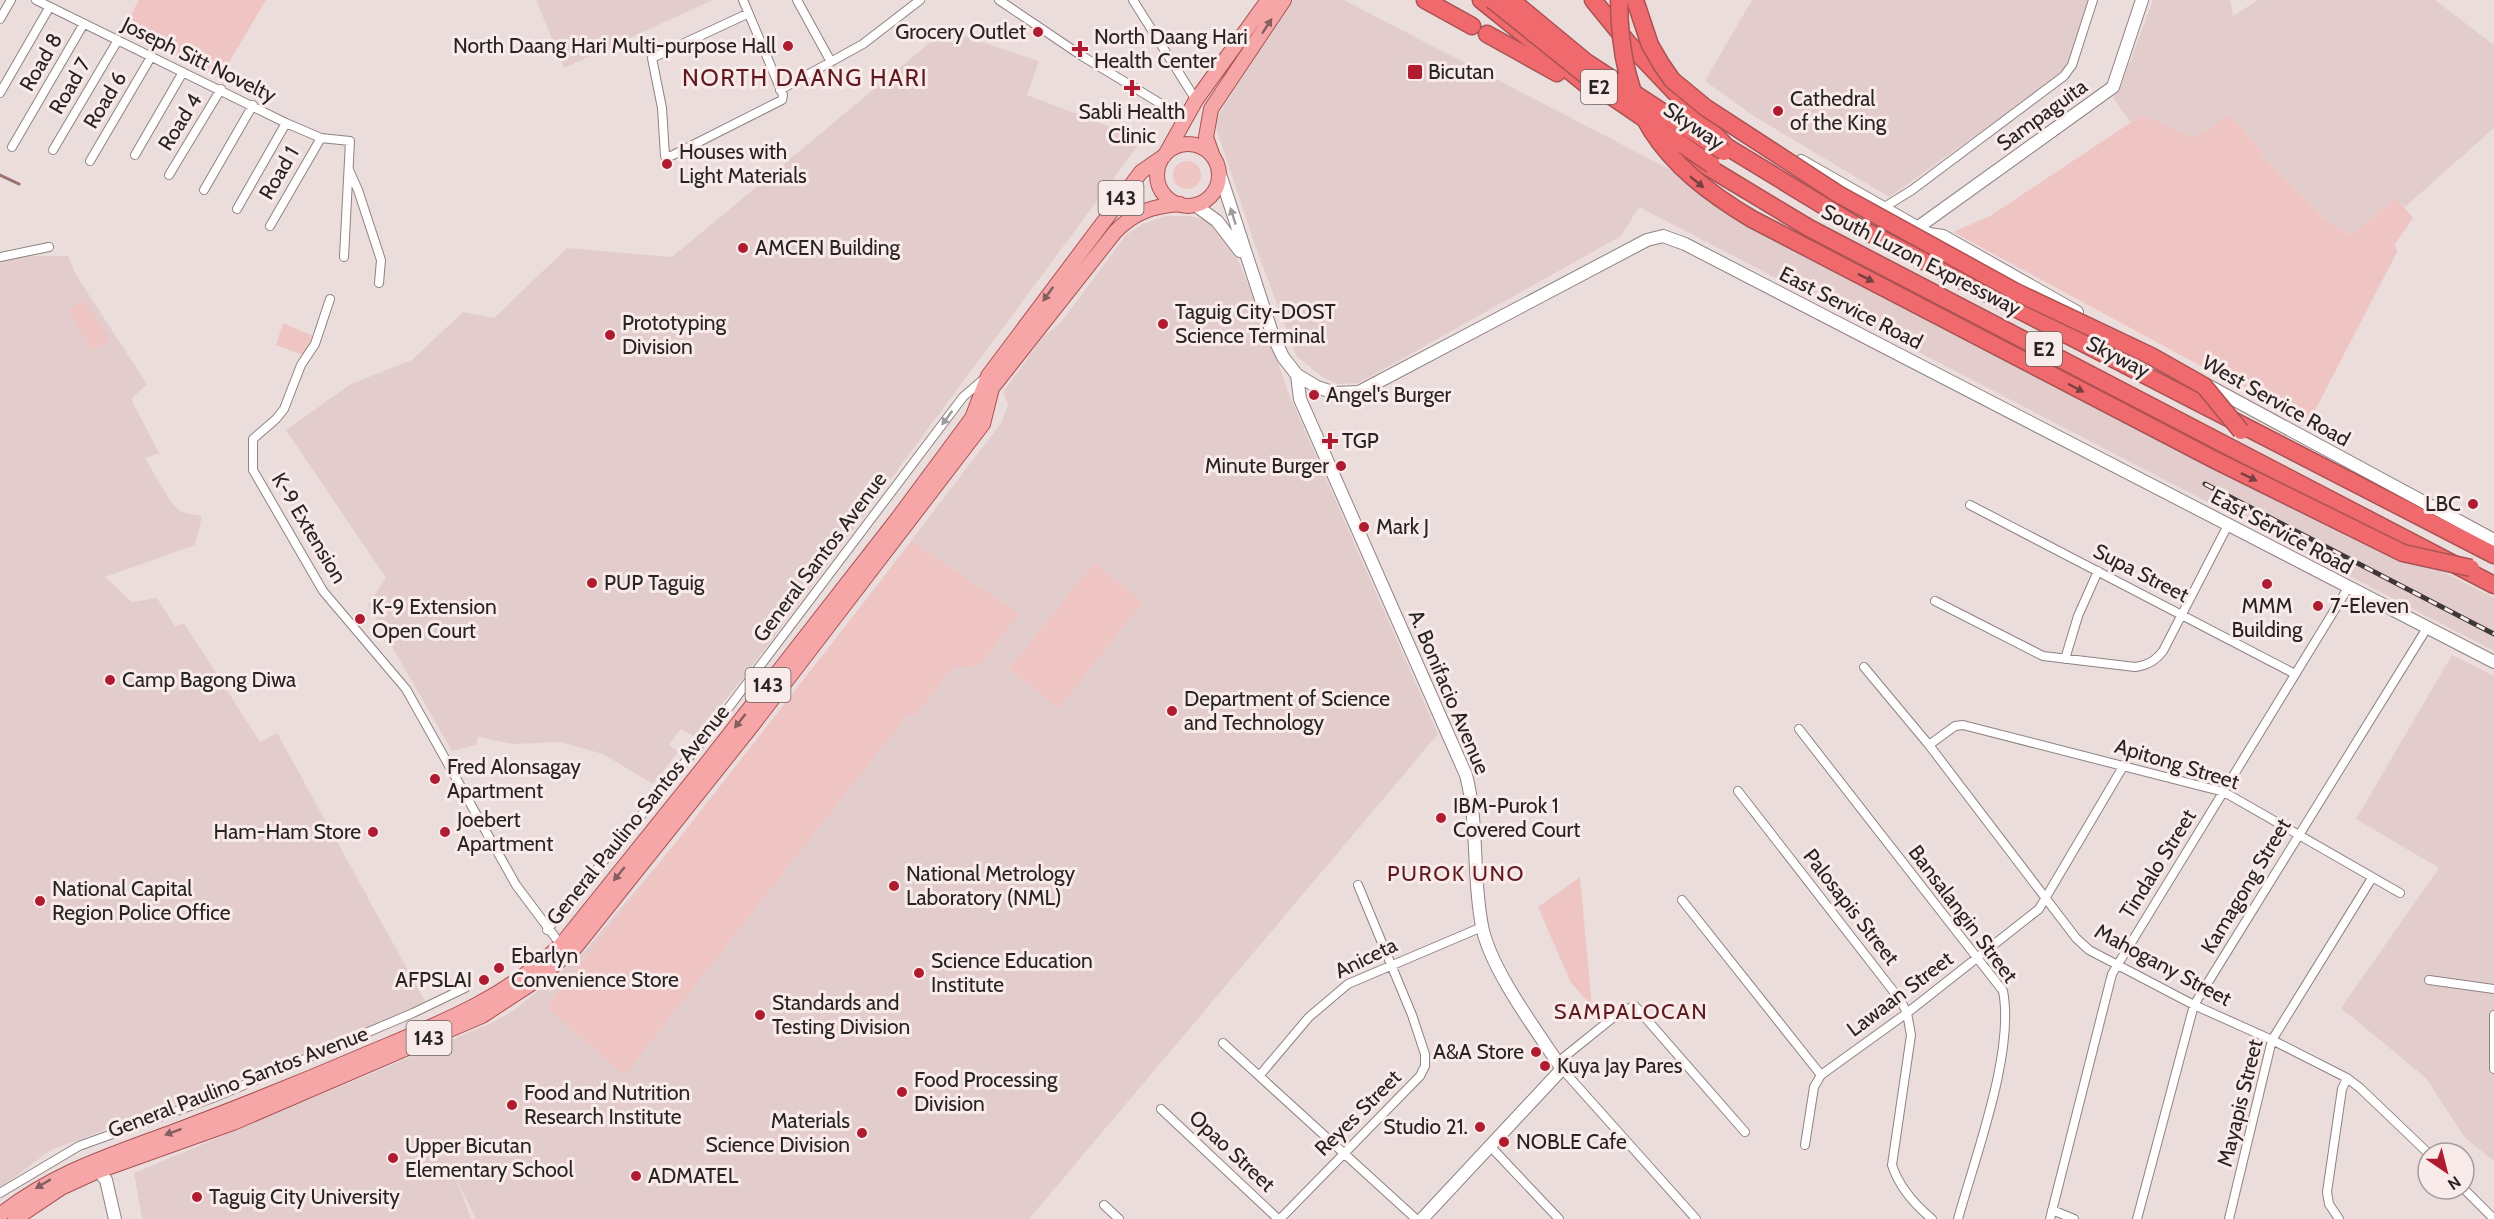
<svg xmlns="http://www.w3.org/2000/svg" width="2494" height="1219" font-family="Cabin,sans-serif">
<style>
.built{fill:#e3cdcc}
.green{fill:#efc5c3}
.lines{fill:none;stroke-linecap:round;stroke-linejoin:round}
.stream{stroke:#9a706e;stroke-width:3}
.street-casing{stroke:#8f8282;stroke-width:10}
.secondary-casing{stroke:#8f8282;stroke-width:14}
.primary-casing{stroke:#aa5253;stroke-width:16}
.highway-casing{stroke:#aa5253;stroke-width:19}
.street{stroke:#fff;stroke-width:8}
.secondary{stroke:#fff;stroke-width:12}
.primary{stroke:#f6a6a7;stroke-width:14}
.highway{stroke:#f06a6d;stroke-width:16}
.rail-casing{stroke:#3f3838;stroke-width:5}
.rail{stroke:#f9ebea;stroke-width:3;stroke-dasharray:9;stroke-linecap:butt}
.highway-bridge-casing{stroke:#aa5253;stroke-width:19;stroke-linecap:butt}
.highway-bridge{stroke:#f06a6d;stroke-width:16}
.oneway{fill:#855e5f}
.oneway2{fill:#794041}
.oneway3{fill:#9f9c9c}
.poi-dot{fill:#af1c30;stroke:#f9ebea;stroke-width:2}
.labels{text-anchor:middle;stroke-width:6;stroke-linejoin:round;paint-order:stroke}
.shield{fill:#f9ebea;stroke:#67605f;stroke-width:1.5}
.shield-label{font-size:20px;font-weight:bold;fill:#292424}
.poi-label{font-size:21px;fill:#292424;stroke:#f9ebea;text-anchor:start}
.street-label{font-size:21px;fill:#292424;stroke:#f9ebea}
.neighbourhood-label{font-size:22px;letter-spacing:1.5px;fill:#611b20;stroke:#f9ebea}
.quarter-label{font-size:24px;letter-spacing:1.5px;fill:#611b20;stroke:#f9ebea}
</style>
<rect width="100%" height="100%" fill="#ecdddd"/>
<path class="built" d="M536 0H713L564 68Z
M1291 0H1344L2494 598V651L1639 207 1621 236 1359 383 1337 384 1324 378 1297 357 1256 248 1214 122Z
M1752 0H2089L2065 72 1889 197 1752 115 1705 81Z
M2153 0H2230L2233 16 2258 0H2435L2494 45V128L2405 207 2396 199 2351 235 2326 221 2261 156 2262 151 2194 139 2142 115 2130 122 2113 98 2119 91Z
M945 30 1039 61 1027 95 1143 139 744 677 695 737 681 729 674 738 669 745 678 752 653 784 603 754 560 742 513 744 478 737 476 745 452 751 368 605 386 578 286 430 351 384 412 360 463 312 494 318 567 248 672 257Z
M1166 216H1190L1206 220 1218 228 1234 250 1267 331 1288 392 1438 734 1029 1219H476L456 1178 471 1219H142L134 1173 489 1024 513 1011 582 954 723 787 1001 423 1008 405 1003 392 1043 337 1061 322 1126 235 1143 224Z
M24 256H68L76 275 147 384 131 399 159 453 145 458 170 501 181 512 202 516 195 545 105 577 132 602 157 598 175 626 184 623 260 742 277 733 426 1003 220 1087 51 1150 0 1188V261Z
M2452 655 2494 676V1161L2465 1138 2426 1078 2341 1008 2439 868 2356 819Z"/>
<path class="green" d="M139 0H266L219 79 123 29Z
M2142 115 2194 138 2229 115 2262 151 2261 156 2326 221 2351 235 2396 198 2413 218 2395 244 2397 252 2308 424 1953 232 1990 216Z
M1173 175a14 14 0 1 1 28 0a14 14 0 1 1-28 0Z
M84 300 110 340 93 351 68 310Z
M283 323 313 336 306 356 276 345Z
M912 541 1019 614 979 666 953 667 916 715 908 714 624 1076 547 1007Z
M1094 563 1143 602 1059 708 1009 669Z
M1580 877 1592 1006 1571 983 1538 907Z"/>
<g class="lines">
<path class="stream" d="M0 175 19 184"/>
<defs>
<path id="street" d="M36 0 286 123 321 138 350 141 344 257
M743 0 783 95 782 100 671 156H665L662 108 652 58 747 14
M797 0 831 62
M999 0 1082 56 1186 119
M1133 0 1196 100
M0 19 11 0
M780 90 863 44 920 0
M0 93 49 8
M12 147 83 25
M53 150 118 40
M135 155 183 72
M90 161 151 57
M349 170 358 190 381 260 379 283
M169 175 221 89
M204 190 253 105
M1883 208 1912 190 2064 76 2072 65 2093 0
M237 209 286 123
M270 226 321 138
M0 257 49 247
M330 299 315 344 301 365 284 409 276 419 253 439V470L323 591 406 689 516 885 561 945
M1970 505 2295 674
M1935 601 2043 656 2135 667C2148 665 2155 661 2163 651L2228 525
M2065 659 2078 616 2098 571
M1864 667 1929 745 2076 938 2089 950 2194 1005 2272 1040 2347 1078 2360 1088 2428 1153
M1799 729 2003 991C2015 1052 1975 1157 1958 1219
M1929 745 1955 726 1963 725 2224 792 2400 893
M1738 791 1901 1001 1907 1013 1911 1035 1892 1165C1899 1187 1914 1204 1932 1219
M1682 900 1821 1075
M547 930 717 723 963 397 985 378
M2429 980 2494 989
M2494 1015V1069
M1223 1043 1416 1219
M1558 1062 1620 1012 1635 1006 1745 1132
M1562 1069 1696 1219
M1260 1075 1309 1017 1348 984 1482 927
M1161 1109 1278 1219
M1805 1145 1814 1087 1821 1075 1907 1013 2039 909 2124 765
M1490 1146 1559 1219
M2464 1189 2494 1219
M0 1193 79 1146 218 1096 413 1013 465 988
M1104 1205 1119 1219
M2052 1210 2074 1219
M1280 1219 1420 1076 1425 1066V1054L1412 1015 1358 885
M2050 1219 2112 974 2348 588
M2137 1219 2194 1005 2427 628
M2229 1219 2272 1040 2372 878
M2339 1219 2329 1204 2327 1192 2342 1089 2347 1078"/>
<path id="secondary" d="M1801 161 1929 234 1943 236 2077 312
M1219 171 1273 336 1283 357 1297 375 1317 387 1335 393 1359 392 1647 240 1663 236 1685 244 2494 662
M1195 205 1217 221 1240 251
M1917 228 2113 87 2142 0
M1297 375 1300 399 1466 775C1479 825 1472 876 1482 926 1490 969 1537 1031 1562 1069L1422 1219
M2207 385 2494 540
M94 1165 106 1180 115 1219"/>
<path id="primary" d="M1157 175a31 31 0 1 1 62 0a31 31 0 1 1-62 0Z
M1168 150 1196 100 1268 0
M1212 154 1206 137 1211 109 1284 0
M0 1215C54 1172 111 1155 175 1131 239 1107 301 1082 364 1055 440 1023 499 1002 561 945L707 763 898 518 972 418 988 376 1141 172 1164 156
M15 1219 61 1188 96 1172 233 1123 482 1016 534 982 575 948 751 727 983 424 992 388 1115 232C1134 212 1153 206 1180 204"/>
<path id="highway" d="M1425 0 1472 26
M1481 0 1597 93
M1593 0 1628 43 1724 144
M1487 34 1557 73
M1714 139 1860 228 2494 555
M1698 161 1809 228 2494 585"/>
</defs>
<use href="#street" class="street-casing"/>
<use href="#secondary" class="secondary-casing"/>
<use href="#primary" class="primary-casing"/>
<use href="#highway" class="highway-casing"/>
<use href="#street" class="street"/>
<use href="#secondary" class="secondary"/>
<use href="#primary" class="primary"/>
<use href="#highway" class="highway"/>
<defs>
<path id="rail" d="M2205 484 2494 634"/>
</defs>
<use href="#rail" class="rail-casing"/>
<use href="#rail" class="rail"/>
<defs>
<path id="highway-bridge" d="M1492 0 1614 98 1712 165
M1511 0 1586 62 1724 152
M1619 0C1620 110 1660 164 1752 219L2215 460 2403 553 2471 568
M1635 0 1650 45 1661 64 1672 80 1706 108 1838 194 2016 292 2151 356 2204 386 2241 431"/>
</defs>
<use href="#highway-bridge" class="highway-bridge-casing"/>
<use href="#highway-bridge" class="highway-bridge"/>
</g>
<defs><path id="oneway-solid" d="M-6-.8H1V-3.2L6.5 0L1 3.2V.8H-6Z" transform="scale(1.5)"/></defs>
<g class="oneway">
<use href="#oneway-solid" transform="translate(1267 26) rotate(-57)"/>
<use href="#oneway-solid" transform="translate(1048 294) rotate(126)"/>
<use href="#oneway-solid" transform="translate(740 721) rotate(128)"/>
<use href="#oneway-solid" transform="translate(619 874) rotate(129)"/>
<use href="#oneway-solid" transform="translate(173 1132) rotate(160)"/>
<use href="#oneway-solid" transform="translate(43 1184) rotate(149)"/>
</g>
<g class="oneway2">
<use href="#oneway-solid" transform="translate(1697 182) rotate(39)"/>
<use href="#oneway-solid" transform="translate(1866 278) rotate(27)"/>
<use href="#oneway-solid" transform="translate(2076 388) rotate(28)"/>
<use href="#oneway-solid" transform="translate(2249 477) rotate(26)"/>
</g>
<g class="oneway3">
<use href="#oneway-solid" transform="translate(1233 216) rotate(-108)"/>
<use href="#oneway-solid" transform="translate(947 418) rotate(127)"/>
</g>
<g class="poi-dot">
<circle cx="1038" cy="32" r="6"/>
<circle cx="788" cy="46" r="6"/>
<path d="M1077 40h6v6h6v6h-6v6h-6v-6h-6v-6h6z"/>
<rect x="1407" y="64" width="16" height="16" rx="3"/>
<path d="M1129 79h6v6h6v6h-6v6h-6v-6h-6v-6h6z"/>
<circle cx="1778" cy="111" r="6"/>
<circle cx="667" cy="164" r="6"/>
<circle cx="743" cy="248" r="6"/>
<circle cx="1163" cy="324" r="6"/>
<circle cx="610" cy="335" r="6"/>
<circle cx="1314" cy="395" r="6"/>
<path d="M1327 432h6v6h6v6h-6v6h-6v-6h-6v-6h6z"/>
<circle cx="1341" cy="466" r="6"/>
<circle cx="2473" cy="504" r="6"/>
<circle cx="1364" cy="527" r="6"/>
<circle cx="592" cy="583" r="6"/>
<circle cx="2267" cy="584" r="6"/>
<circle cx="2318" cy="606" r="6"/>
<circle cx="360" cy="619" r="6"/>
<circle cx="110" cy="680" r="6"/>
<circle cx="1172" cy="711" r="6"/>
<circle cx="435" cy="779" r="6"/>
<circle cx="1441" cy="818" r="6"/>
<circle cx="373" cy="832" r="6"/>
<circle cx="445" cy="832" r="6"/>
<circle cx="894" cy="886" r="6"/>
<circle cx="40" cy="901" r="6"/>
<circle cx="499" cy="968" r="6"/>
<circle cx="919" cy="973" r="6"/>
<circle cx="484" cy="980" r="6"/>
<circle cx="760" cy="1015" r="6"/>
<circle cx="1536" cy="1052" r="6"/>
<circle cx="1545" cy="1066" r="6"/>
<circle cx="902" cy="1092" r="6"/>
<circle cx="512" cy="1105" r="6"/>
<circle cx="1480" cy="1127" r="6"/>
<circle cx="862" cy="1133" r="6"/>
<circle cx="1504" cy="1142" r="6"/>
<circle cx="393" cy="1158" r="6"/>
<circle cx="636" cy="1176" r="6"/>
<circle cx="197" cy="1197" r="6"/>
</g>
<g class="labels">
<g class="shield">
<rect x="1581" y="70" width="36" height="34" rx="4.5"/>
<rect x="1098.5" y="181" width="45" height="34" rx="4.5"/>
<rect x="2026" y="332" width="36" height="34" rx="4.5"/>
<rect x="745.5" y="668" width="45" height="34" rx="4.5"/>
<rect x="406.5" y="1021" width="45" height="34" rx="4.5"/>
</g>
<g class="shield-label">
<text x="1599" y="94">E2</text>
<text x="1121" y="205">143</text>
<text x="2044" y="356">E2</text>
<text x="768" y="692">143</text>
<text x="429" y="1045">143</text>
</g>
<g class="poi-label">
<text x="1026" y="39" text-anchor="end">Grocery Outlet</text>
<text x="1094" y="44">North Daang Hari<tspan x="1094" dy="24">Health Center</tspan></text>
<text x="776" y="53" text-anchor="end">North Daang Hari Multi-purpose Hall</text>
<text x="1428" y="79">Bicutan</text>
<text x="1790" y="106">Cathedral<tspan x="1790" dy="24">of the King</tspan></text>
<text x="1132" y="119" text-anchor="middle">Sabli Health<tspan x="1132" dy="24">Clinic</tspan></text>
<text x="679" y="159">Houses with<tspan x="679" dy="24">Light Materials</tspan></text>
<text x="755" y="255">AMCEN Building</text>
<text x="1175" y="319">Taguig City-DOST<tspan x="1175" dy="24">Science Terminal</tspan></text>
<text x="622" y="330">Prototyping<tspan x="622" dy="24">Division</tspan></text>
<text x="1326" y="402">Angel's Burger</text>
<text x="1342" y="448">TGP</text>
<text x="1329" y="473" text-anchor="end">Minute Burger</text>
<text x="2461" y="511" text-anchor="end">LBC</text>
<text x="1376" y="534">Mark J</text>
<text x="604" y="590">PUP Taguig</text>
<text x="2267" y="613" text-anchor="middle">MMM<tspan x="2267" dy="24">Building</tspan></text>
<text x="2330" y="613">7-Eleven</text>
<text x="372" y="614">K-9 Extension<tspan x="372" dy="24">Open Court</tspan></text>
<text x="122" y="687">Camp Bagong Diwa</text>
<text x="1184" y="706">Department of Science<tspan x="1184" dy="24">and Technology</tspan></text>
<text x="447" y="774">Fred Alonsagay<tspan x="447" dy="24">Apartment</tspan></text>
<text x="1453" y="813">IBM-Purok 1<tspan x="1453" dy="24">Covered Court</tspan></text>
<text x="457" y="827">Joebert<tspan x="457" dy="24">Apartment</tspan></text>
<text x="361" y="839" text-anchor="end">Ham-Ham Store</text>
<text x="906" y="881">National Metrology<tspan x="906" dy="24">Laboratory (NML)</tspan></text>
<text x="52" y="896">National Capital<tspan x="52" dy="24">Region Police Office</tspan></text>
<text x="511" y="963">Ebarlyn<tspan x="511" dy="24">Convenience Store</tspan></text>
<text x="931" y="968">Science Education<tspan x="931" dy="24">Institute</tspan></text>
<text x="472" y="987" text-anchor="end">AFPSLAI</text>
<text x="772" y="1010">Standards and<tspan x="772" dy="24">Testing Division</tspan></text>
<text x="1524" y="1059" text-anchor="end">A&amp;A Store</text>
<text x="1557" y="1073">Kuya Jay Pares</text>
<text x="914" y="1087">Food Processing<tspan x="914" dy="24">Division</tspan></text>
<text x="524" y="1100">Food and Nutrition<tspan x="524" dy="24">Research Institute</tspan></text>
<text x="850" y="1128" text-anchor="end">Materials<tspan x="850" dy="24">Science Division</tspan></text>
<text x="1468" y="1134" text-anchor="end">Studio 21.</text>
<text x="1516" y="1149">NOBLE Cafe</text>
<text x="405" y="1153">Upper Bicutan<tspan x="405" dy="24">Elementary School</tspan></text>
<text x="648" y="1183">ADMATEL</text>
<text x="209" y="1204">Taguig City University</text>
</g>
<g class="street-label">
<text transform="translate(199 60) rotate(26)" y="7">Joseph Sitt Novelty</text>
<text transform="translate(41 62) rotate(-60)" y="7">Road 8</text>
<text transform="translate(70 86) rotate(-60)" y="7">Road 7</text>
<text transform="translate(105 100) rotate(-59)" y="7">Road 6</text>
<text transform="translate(2042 115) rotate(-36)" y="7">Sampaguita</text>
<text transform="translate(180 122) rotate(-58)" y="7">Road 4</text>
<text transform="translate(1694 126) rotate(34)" y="7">Skyway</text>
<text transform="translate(279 173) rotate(-60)" y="7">Road 1</text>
<text transform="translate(1921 260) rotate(27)" y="7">South Luzon Expressway</text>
<text transform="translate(1851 308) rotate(27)" y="7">East Service Road</text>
<text transform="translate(2118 357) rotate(27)" y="7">Skyway</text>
<text transform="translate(2276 401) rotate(29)" y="7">West Service Road</text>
<text transform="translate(309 528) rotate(59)" y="7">K-9 Extension</text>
<text transform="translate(2282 532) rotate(28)" y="7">East Service Road</text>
<text transform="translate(820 557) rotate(-53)" y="7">General Santos Avenue</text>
<text transform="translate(2141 573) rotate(27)" y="7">Supa Street</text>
<text transform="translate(1449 692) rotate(67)" y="7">A. Bonifacio Avenue</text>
<text transform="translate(2177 764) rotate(17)" y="7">Apitong Street</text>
<text transform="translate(638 815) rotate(-51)" y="7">General Paulino Santos Avenue</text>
<text transform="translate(2158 864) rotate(-58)" y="7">Tindalo Street</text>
<text transform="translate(2246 886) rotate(-59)" y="7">Kamagong Street</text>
<text transform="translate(1851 907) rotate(52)" y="7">Palosapis Street</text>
<text transform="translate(1963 914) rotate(53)" y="7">Bansalangin Street</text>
<text transform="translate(1366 958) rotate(-26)" y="7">Aniceta</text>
<text transform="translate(2163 965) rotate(28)" y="7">Mahogany Street</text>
<text transform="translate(1900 994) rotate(-37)" y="7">Lawaan Street</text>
<text transform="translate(238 1082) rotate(-21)" y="7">General Paulino Santos Avenue</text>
<text transform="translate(2240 1103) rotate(-76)" y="7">Mayapis Street</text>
<text transform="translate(1358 1113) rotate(-45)" y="7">Reyes Street</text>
<text transform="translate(1232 1151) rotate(43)" y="7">Opao Street</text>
</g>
<g class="neighbourhood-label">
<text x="1456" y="881">PUROK UNO</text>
<text x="1631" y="1019">SAMPALOCAN</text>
</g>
<g class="quarter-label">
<text x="805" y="86">NORTH DAANG HARI</text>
</g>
</g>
<g transform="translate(2446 1171) rotate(145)"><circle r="28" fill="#f9ebea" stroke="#a69b9b" stroke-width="1.5"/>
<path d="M0-4.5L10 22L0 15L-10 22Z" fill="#af1c30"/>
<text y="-9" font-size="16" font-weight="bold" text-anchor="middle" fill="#292424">N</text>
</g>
</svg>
